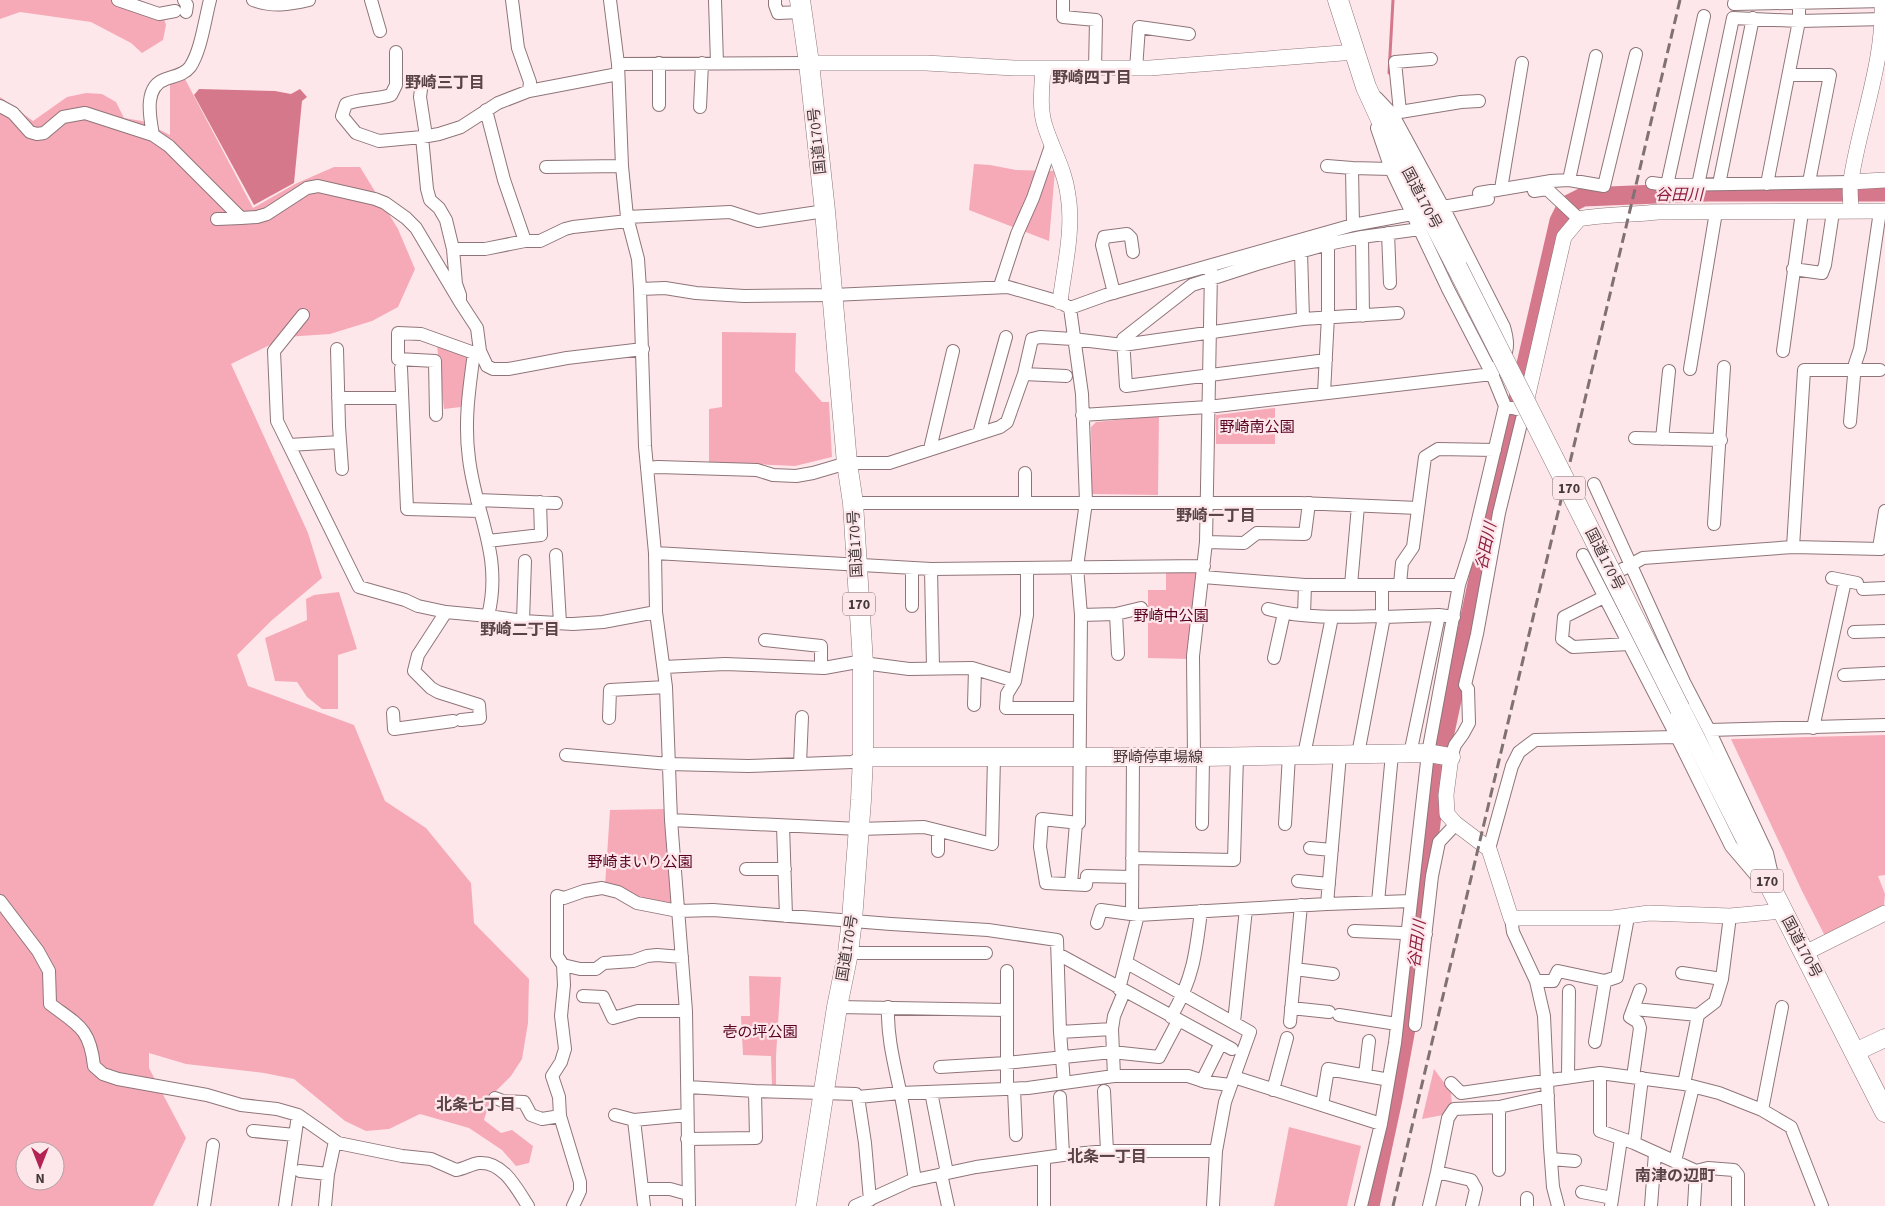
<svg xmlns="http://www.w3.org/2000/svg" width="1885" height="1206" font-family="'Source Sans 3','Noto Sans JP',sans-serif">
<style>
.green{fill:#f6aab8;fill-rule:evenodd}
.water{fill:#d5788b}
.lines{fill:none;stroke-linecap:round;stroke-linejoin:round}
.stream{stroke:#d5788b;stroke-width:3}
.river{stroke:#d5788b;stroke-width:19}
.minor-casing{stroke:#8f7579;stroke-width:14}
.tertiary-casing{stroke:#8f7579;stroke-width:16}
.secondary-casing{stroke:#8f7579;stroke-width:19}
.trunk-casing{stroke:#8f7579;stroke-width:21}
.minor{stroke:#fff;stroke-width:12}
.tertiary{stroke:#fff;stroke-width:15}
.secondary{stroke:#fff;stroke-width:18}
.trunk{stroke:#fff;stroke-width:20}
.rail{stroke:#807173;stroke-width:3;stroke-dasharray:10 5;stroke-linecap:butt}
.trunk-bridge-casing{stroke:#8f7579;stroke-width:21;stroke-linecap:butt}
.trunk-bridge{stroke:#fff;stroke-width:20}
.labels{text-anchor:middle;stroke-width:4.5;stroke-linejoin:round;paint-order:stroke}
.shield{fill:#fee7ea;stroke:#7c6d70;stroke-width:1}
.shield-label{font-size:14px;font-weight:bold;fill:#44393b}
.street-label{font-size:15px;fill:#44393b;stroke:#fee7ea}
.park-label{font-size:15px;fill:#570021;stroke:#fee7ea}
.neighbourhood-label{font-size:16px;font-weight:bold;fill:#5a4347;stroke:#fee7ea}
.water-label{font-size:16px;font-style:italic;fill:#8f1f42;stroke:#fee7ea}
</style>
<rect width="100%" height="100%" fill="#fee7ea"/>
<path class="green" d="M0 0H127L162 12 166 25 163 40 142 53 131 43 91 22 20 12 0 19Z
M185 79 253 208 295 184 334 167H360L398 229 415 269 398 307 372 321 330 334 286 337 231 364 308 533 322 578 271 621 237 655 248 686 354 725 385 801 426 828 471 883 474 923 529 979 528 1023 522 1059 511 1076 492 1095 484 1120 501 1133 512 1130 533 1146 529 1163 516 1166 502 1150 469 1128 420 1114 389 1129 366 1131 345 1121 294 1079 264 1073 186 1064 149 1053V1068L186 1138 153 1206H0V97L33 121 67 97 86 93 102 94 116 102 124 118 142 121 170 135V82ZM25 1151H55V1181H25Z
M974 164 990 165 1016 170 1055 171 1049 241 969 210Z
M722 332 796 333 795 371 822 402H829L832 457 795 466 709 462V409L722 407Z
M437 345 465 354 468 361 461 407 444 409Z
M1275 408V444H1216V415Z
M1159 416 1158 495 1092 494 1091 427 1096 422Z
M1166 570 1198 573 1189 659 1148 658V590H1166Z
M339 592 357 649 338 655V709H322L307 697 297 682 275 681 265 638 307 620 306 599 314 595Z
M1885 735V875L1878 876 1885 894 1884 905 1825 936 1802 891 1731 739Z
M667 809 675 905 658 904 605 886 610 810Z
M749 976 781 977 776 1056V1087H772L771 1056 743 1055 741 1016H750Z
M1434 1069 1451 1092 1452 1106 1443 1115 1422 1119Z
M1289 1127 1361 1146 1347 1206H1274Z"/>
<path class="water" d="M199 89 275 91 291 94 300 89 307 97 302 101 294 183 254 205 194 95Z"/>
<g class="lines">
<path class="stream" d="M1389 73 1393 0"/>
<path class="river" d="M1370 1206 1393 1099 1407 1023 1438 765 1502 468 1559 221 1567 205 1583 197 1708 192H1885"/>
<defs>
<path id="minor" d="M118 0 159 14 175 11
M184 0 187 5 186 12
M253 0C273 7 288 5 309 0
M371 0 380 31
M512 0 518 48 530 82 529 91
M610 0 618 64 622 166 627 217 638 259 640 289 645 446 655 553 656 612 666 687 671 820 686 1011 689 1206
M715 0 717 63
M775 0V5L778 13 802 12
M1063 0V17L1096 20 1095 69
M1735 0 1734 4 1885 1
M396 52V85L391 95C376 100 360 98 346 104L342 116 356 133 379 141 422 137 439 134 461 127 498 103 529 91 618 74
M618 64 809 63
M1136 69 1139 27 1189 34
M1790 75H1830L1809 182
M422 82 420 97 426 136
M659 105V63
M0 106 13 113 30 132 37 134 44 133 63 117 85 113 153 135 169 146 241 218 257 217 267 214 307 188 318 186 375 199 385 203 406 218 416 228 460 302
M700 107 702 63
M486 110 504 180 525 241
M1400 112 1461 102 1479 101
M1393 115 1400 112 1395 62 1431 59
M153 135C150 118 143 86 166 79 174 76 184 75 190 67 201 51 205 19 210 0
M422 137 427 189 430 200 439 208 446 220 453 249 456 284 460 295V302L477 328 480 351 487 366 493 369H508L567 358 643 349
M1327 166 1352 168
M546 167 622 166
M1569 180 1596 56
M1652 183 1667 185 1850 182
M1719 184 1753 18
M1767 184 1799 21V0
M1667 185 1704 16
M1698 185 1733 18 1799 21 1885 19
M1501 189 1522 63
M1534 191 1547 189 1579 219
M1480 200 1479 193 1551 181 1569 180 1604 186 1636 54
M1443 207 1488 199
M627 217 730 212 758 221 825 211
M217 219 241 218
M1353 225 1352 168 1391 169
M1388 233 1390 283
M1362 237 1363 316
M453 249H485L525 241H540L565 229 573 227 628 221
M1301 252 1303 319
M1793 269 1822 273 1825 265 1833 212
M1000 286 1017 234 1033 198 1052 143
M640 289 665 288 696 293 744 296 833 295 1008 287 1060 302 1070 308 1106 295 1353 225 1412 214
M1114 293 1102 245 1104 237 1127 234 1131 238 1133 252
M1070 308 1082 394 1086 502 1077 567 1081 615 1079 823 1042 819 1040 847 1046 883 1086 885 1087 876 1132 877
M303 315 274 351 277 421 359 587 405 600 418 606 446 612 488 616 523 621 573 624 603 622 656 612
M337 349 339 426 342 469
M480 351 474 353C469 389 464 423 469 459 476 516 503 556 488 616
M1783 351 1802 212
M1326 360 1126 386 1123 339 1192 285 1257 264 1328 244 1362 237 1420 229
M401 368 407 509 480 511
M1690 369 1716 212
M1024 374 1066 376
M1324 393 1328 316V244
M338 398H402
M436 415 435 361 398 359V333L421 334 474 353
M1082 415 1208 407 1492 374C1506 355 1511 350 1504 327L1443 207 1393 115 1377 98
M1850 422 1855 364 1860 349 1880 211
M979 434 1006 337
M1635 438 1721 440
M1662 439 1669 371
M289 445 340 442
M930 449 953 351
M647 468 658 467 757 470 773 475 796 476 813 473 847 463H889L969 437 1000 427 1007 422 1024 374 1032 339 1040 337 1073 339 1123 345 1303 319 1398 313
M1025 473V503
M1594 484 1684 682 1709 730 1767 853 1773 879
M477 500 556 503
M853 503H1300L1418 508
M1714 524 1724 367
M488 541 541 535 540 502
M1206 542 1244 543 1257 533 1305 534 1309 503
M1793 547 1804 370H1880
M1879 548 1885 511
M655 553 931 569 1204 566
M556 555 560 623
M1583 555 1677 737 1731 846 1760 880
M931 569 933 668
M1027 569V615L1015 681 1007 694 1006 708H1080
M1623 569 1643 558 1684 555 1793 547 1881 549
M1203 577 1305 585H1459
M1832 578 1857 583
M1400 584 1402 563 1413 547 1425 457 1438 449 1495 450
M1351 585 1358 506
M1382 585V616
M1863 589 1885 588
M1604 597 1564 617 1562 639 1573 647 1629 644
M912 606V568
M1268 609C1305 619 1344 617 1382 616L1384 617 1439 615 1454 617
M446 612 418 655 414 671 431 688 438 692 479 705 480 718 461 720
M1116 614 1118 654
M1081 615 1116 614 1141 608
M1304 615 1305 585
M523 621 525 561
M1854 632 1885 631
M765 640 821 646V668
M1274 658 1284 613
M863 663 909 669 972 668 1015 681
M664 667 725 664 824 668 863 661
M1844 675 1885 673
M974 705 975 669
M393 713 394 729 453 721
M609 718 610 690 666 687
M1813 728 1845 581
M1709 730 1885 725
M1358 754 1384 617
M1410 754 1439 615
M566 755 669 764 748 766 852 762 863 757
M1304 755 1332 617
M1194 757 1193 656 1206 542 1211 271
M1451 757 1455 745 1463 734 1469 723 1468 689 1465 685 1477 634 1499 513 1524 411 1505 406
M800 764 802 717
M671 820 859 829 924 827 992 844 994 757
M1202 824 1203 757
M1285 824 1289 755
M783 826 786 916
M1310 848 1332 850
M1489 849 1512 766 1519 752 1535 740 1677 737
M938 851V832
M1132 858 1234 860 1237 756
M746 869H785
M1298 881 1329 884
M1071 884 1076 823
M0 901 38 951 49 971 50 1004C78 1025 90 1028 94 1066L103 1074 118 1079 207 1095 241 1105 277 1109 298 1115 338 1143 402 1156 431 1159 456 1170C464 1169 471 1164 479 1163 503 1161 517 1189 528 1206
M1378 902 1392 754
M1327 904 1340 755
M1132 913 1133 757
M1511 918 1513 932 1536 981 1544 1016 1550 1147 1553 1187 1558 1206
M1097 923 1101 910 1138 915 1327 904 1411 901
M1354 931 1426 934
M848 953H986
M1058 954 1232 1049
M1127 963 1250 1032 1225 1102 1216 1151 1213 1206
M563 965 580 969H596L604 963 633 961 647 956 657 955 682 957
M1295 969 1333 974
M1007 971V1089
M1682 973 1722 979
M1536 981H1553L1558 971 1605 981 1617 977 1628 917
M1119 989 1138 915
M583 996 603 997 613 1018 638 1011H686
M837 1007 1007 1010
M888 1007C887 1036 894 1063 900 1091 906 1120 910 1150 915 1180
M1291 1008 1329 1012
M1634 1009 1698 1015
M1339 1015 1397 1024
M1171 1017C1193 979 1196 953 1201 911
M1234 1022 1246 909
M1290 1022 1301 905
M1415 1025 1432 876 1439 842 1456 824
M1060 1032 1112 1029
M1595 1042 1605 981
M940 1067 1006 1063 1112 1052 1159 1057 1178 1021
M1600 1073V1131L1634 1143 1696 1171 1708 1168 1734 1170 1738 1175V1206
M1365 1075 1369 1041
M1114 1076 1112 1029 1114 1016 1124 992
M1568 1076 1569 991
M1234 1077 1381 1124
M1633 1077 1640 1028 1638 1022 1630 1017 1640 990
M1202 1081 1221 1043
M1451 1083 1461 1093 1600 1073 1684 1084 1719 1093 1762 1110 1791 1127 1822 1206
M1684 1084 1698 1015 1715 1002 1722 979 1730 916
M688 1087 755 1091 856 1094 858 1097 900 1093 1028 1088 1114 1076H1188L1206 1082 1230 1085
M1014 1089 1016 1135
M1273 1090 1287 1038
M1104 1091 1107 1151
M931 1092 947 1173
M858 1097 865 1143 870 1200
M1060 1097 1063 1155
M495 1098 503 1101 524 1102 531 1115 542 1119 560 1116
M1322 1105 1328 1069 1384 1079
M1499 1107V1170
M1762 1110 1782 1007
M615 1115 634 1120 687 1115
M634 1120 644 1206
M253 1131 295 1135
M687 1139 756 1138 755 1091
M1634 1143 1642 1078
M1044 1158V1206
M1551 1159 1575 1161
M1675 1161 1693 1087
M300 1171 328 1174
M1437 1172 1471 1180 1476 1189 1472 1206
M941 1174 948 1206
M643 1189H670L688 1194
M1582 1192 1612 1198
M1527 1198V1206
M204 1206 213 1145
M285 1206 298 1115
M325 1206 328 1174 335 1141
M573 1206 580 1191V1182L560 1116 559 1097 552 1076 561 1062 565 1049 561 1016 564 985 563 965 557 956V896L564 898 584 891 602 888 618 892 637 903 678 911 713 910 891 924 988 930 1057 940 1060 1032 1064 1083
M855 1206 910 1181 976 1167 1063 1155 1107 1151H1216
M1361 1206 1381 1124 1395 1043 1428 753 1459 585 1473 541 1505 406 1492 374 1448 289 1391 169 1377 128
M1429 1206 1437 1172 1448 1118 1454 1109 1499 1107 1548 1096
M1611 1206 1621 1139
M1651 1206 1655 1153
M1694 1206 1696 1171"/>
<path id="tertiary" d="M809 63H926L1014 68H1150L1355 52
M1043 68C1042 87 1039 108 1045 126 1052 149 1065 170 1068 195 1074 229 1064 268 1060 302
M1850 182 1885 180
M1851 211C1851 201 1849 190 1851 180 1860 121 1885 60 1882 0
M1525 407 1564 237 1579 219C1605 214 1632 215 1658 212L1885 211
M1451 757 1446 795 1447 814 1456 824 1489 849 1511 918H1613L1649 913 1730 916 1783 911
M1805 953 1885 913"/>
<path id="secondary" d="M863 757H1203L1428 753 1451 757
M1855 1052 1885 1038"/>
<path id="trunk" d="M800 0 809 63 825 211 847 463 853 503 863 663V757L861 800 852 920 848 953 837 1007 806 1206
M1338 0 1366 87 1388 135 1457 267
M1680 709 1885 1112"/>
</defs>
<use href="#minor" class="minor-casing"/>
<use href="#tertiary" class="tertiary-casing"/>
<use href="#secondary" class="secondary-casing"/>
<use href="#trunk" class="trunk-casing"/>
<use href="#minor" class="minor"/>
<use href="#tertiary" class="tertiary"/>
<use href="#secondary" class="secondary"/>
<use href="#trunk" class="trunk"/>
<path class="rail" d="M1393 1206 1680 0"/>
<defs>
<path id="trunk-bridge" d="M1457 267 1680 709"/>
</defs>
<use href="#trunk-bridge" class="trunk-bridge-casing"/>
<use href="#trunk-bridge" class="trunk-bridge"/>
</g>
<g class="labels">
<g class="shield">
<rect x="1553" y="476.5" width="32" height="23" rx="4"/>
<rect x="843" y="592.5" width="32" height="23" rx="4"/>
<rect x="1751" y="869.5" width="32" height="23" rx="4"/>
</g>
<g class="shield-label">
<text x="1569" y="493">170</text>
<text x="859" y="609">170</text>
<text x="1767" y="886">170</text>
</g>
<g class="street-label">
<text transform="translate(817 141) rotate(-96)" y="5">国道170号</text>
<text transform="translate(1422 198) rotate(62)" y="5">国道170号</text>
<text transform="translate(855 544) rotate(-93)" y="5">国道170号</text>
<text transform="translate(1605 559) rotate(63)" y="5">国道170号</text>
<text x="1158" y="762">野崎停車場線</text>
<text transform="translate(1802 947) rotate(62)" y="5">国道170号</text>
<text transform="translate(847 948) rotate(-81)" y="5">国道170号</text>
</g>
<g class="park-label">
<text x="1257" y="432">野崎南公園</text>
<text x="1171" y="621">野崎中公園</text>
<text x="640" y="867">野崎まいり公園</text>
<text x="760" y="1037">壱の坪公園</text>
</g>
<g class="neighbourhood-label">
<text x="1092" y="83">野崎四丁目</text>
<text x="445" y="88">野崎三丁目</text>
<text x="1216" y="521">野崎一丁目</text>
<text x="520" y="635">野崎二丁目</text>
<text x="476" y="1110">北条七丁目</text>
<text x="1107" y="1162">北条一丁目</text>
<text x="1675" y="1181">南津の辺町</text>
</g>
<g class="water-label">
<text x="1679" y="200">谷田川</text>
<text transform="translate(1485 546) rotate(-78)" y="6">谷田川</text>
<text transform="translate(1416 944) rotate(-83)" y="6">谷田川</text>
</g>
</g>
<g transform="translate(40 1166) rotate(180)"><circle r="24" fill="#fee7ea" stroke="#b4a1a4"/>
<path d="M0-4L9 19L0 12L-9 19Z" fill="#b32353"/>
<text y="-8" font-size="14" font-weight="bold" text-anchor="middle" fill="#44393b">N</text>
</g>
</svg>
